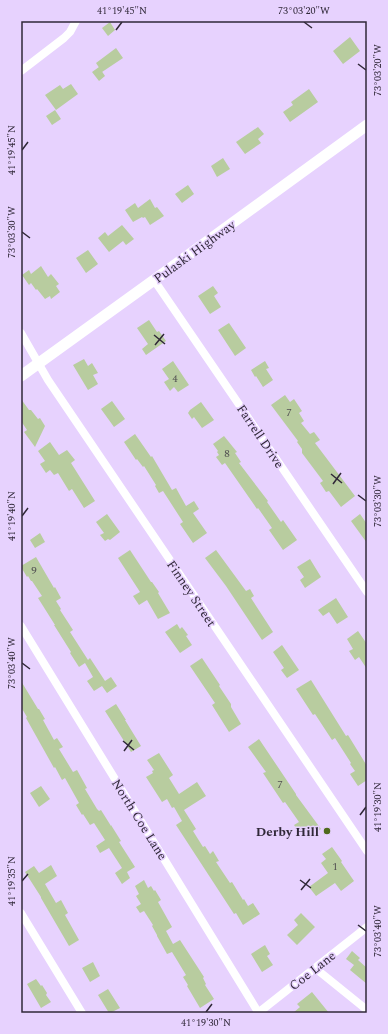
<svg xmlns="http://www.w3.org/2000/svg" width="388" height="1034" font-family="Spectral,serif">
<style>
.building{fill:#b8cc9f}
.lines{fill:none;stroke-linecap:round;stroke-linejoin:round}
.minor{stroke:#fff;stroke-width:8}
.secondary{stroke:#fff;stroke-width:11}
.ticks{fill:none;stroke:#302838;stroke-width:1.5}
.poi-dot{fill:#4f6a1d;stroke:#e7d2fe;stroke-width:1.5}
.labels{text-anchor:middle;stroke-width:3;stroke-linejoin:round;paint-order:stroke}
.number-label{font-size:11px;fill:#525152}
.street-label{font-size:13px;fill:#302838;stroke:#e7d2fe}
.poi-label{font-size:13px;font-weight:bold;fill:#302838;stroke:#e7d2fe;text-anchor:end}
.neatline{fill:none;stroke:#302838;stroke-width:1.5}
.ticks-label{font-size:10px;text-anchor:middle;fill:#302838}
</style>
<rect width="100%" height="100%" fill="#e7d2fe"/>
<path class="building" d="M110 22 115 30 108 36 102 28Z
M350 37 360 51 343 64 333 51Z
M116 48 123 58 102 72 96 63Z
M99 67 105 76 99 81 92 72Z
M71 84 78 94 56 110 45 95 60 85 63 89Z
M309 89 318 102 290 122 283 112 293 105 291 102Z
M55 110 61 119 52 125 46 116Z
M258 127 264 134 258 139 261 143 245 154 236 142Z
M223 158 230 169 217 177 211 166Z
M188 185 194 194 182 203 175 194Z
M150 199 155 208 157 207 164 216 150 225 145 217 143 218 142 217 133 222 125 210 135 203 138 208Z
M122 225 134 239 126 245 123 241 109 252 98 238 105 232 108 236Z
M88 250 98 264 86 273 76 258Z
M41 266 48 277 51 274 59 284 56 286 60 292 51 299 50 296 45 299 37 289 36 290 31 283 29 285 22 275 29 270 31 274Z
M213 286 218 293 214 296 221 307 210 314 198 296Z
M149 320 157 332 159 331 166 341 146 355 142 349 148 344 137 328Z
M229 323 246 348 235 356 218 330Z
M84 359 88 366 92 363 98 373 93 375 98 384 88 390 73 365Z
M173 361 189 385 178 392 174 387 170 391 164 382 169 379 162 369Z
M265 361 269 368 266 369 273 380 263 387 256 376 255 377 251 370Z
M285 395 290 402 294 399 302 411 299 413 304 421 301 423 310 434 314 432 320 440 315 443 355 496 341 507 329 491 326 492 320 483 323 481 302 453V449L297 442 298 441 271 405Z
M21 399 29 410H31L38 419 40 418 45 426 35 447 24 432 27 430 21 421Z
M112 401 125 419 114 427 101 409Z
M201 402 214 420 202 428 194 417 192 419 188 413 190 410Z
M135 434 151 457 152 456 172 490 176 488 186 506 194 501 199 509 193 513 207 533 193 543 180 524 183 522 163 491 159 493 155 486 156 485 144 466 143 467 137 459 136 460 124 442Z
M224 436 237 452 235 453 241 462 239 463 268 501 267 502 281 522 283 520 297 540 283 550 269 530 272 528 258 508 257 509 225 463 222 465 216 457 219 455 217 452 218 451 213 444Z
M50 442 59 455 67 450 75 460 71 463 95 501 84 508 72 489 69 491 58 473 54 475 50 470 46 473 40 464 45 461 38 451Z
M107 514 120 532 110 540 108 539 105 541 100 535 104 533 96 522Z
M360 514 367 524V543L351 521Z
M40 533 45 542 35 548 30 540Z
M130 550 151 582H152L159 592 158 593 170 613 158 619 147 600 139 605 133 596 140 592 118 558Z
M216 550 246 591 250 589 254 596 251 598 273 632 262 640 226 586 205 558Z
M36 557 54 588 55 587 61 598 56 601 61 609 60 610 73 630 70 632 88 660 90 658 105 681 111 677 117 686 107 693 102 686 94 691 87 681 93 677 85 663 79 667 70 653 71 652 54 625H55L38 598 42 596 32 581H31L28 576 27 577 21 567V566Z
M310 559 321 577 305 588 300 580 304 577 297 567Z
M336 598 348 617 337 624 329 612 323 616 318 610Z
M177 624 180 629 182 627 188 635 186 636 192 645 180 653 165 632Z
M358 631 367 644V669L359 657 355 660 349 651 353 649 347 639Z
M282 645 299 670 287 678 281 670 284 668 273 652Z
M202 658 220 685 219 686 231 704V707L241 724 229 732 212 705 215 703 190 666Z
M311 680 346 736 348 735 367 766V780L358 786 350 774 355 771 350 764 351 763 335 738 332 740 315 714 313 715 296 689Z
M21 681 38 709H39L45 719 43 720 54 740 57 738 63 747 59 749 73 772 77 770 87 788 85 789 97 809 99 811 101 810 111 826V825L121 841 119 842 135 867 127 872 130 878 122 884 115 873 122 868 109 848 100 853 96 846 105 840 94 823 90 825 83 814 82 815 76 805 79 803 65 778 62 780 55 767 54 768 26 718 27 717 21 707Z
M116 704 126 720H125L141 746 131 752 105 711Z
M259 739 296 794V795L321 829 309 838 304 830 300 833 294 825 299 822 285 802 283 803 263 773 266 772 248 747Z
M159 753 173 775 169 778 179 794 197 782 206 796 184 810 196 829 193 831 203 847 205 846 210 854 213 851 219 861 216 862 230 883 232 882 243 900 244 899 248 906 253 903 260 914 243 925 236 913 234 914 176 825 182 821 174 807 172 808 167 799 162 802 146 777 153 773 152 771 154 770 147 760Z
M41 786 50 799 39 807 30 793Z
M332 847 342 861 341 862 354 881 341 891 335 883 316 896 309 887 328 873 321 863 326 859 322 854Z
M51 865 57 876 45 884 56 903 61 900 68 913 65 915 79 940 69 946 41 898V897L25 872 34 866 39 873Z
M144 880 148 888 151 886 154 891 155 890 161 900 158 902 172 927 166 931 173 944 180 940 204 977 203 978 206 984 205 985 214 999 200 1008 187 986 188 985 183 977 186 975 172 952 167 954 157 936V935L152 926 153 925 144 911 140 913 136 907 141 904 136 896 139 894 135 886Z
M301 913 315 927 297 945 287 935 298 925 294 920Z
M265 945 270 954 267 956 273 965 262 972 251 954Z
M352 951 360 958 358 960 367 968V984L350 970 354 965 346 959Z
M93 962 100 976 90 982 82 968Z
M36 979 41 986 42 985 47 993 46 995 51 1002 41 1008 27 984Z
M108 989 120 1008 110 1013H109L98 995Z
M312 992 329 1013H293L300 1007 297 1004Z"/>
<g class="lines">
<path class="minor" d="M21 71 64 38 70 32 76 21
M154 280 367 592
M21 333 48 380 367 851
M21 626 258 1012
M21 913 82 1013
M315 968 367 1010
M258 1013 367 927"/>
<path class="secondary" d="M21 376 154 280 367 125"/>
</g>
<path class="ticks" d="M304 22 312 28M116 30 122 22M358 64 366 70M22 150 28 142M22 232 30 238M154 335 165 344M155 345 164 334M331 474 342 483M333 484 341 473M358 495 366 501M22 516 28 508M22 663 30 669M123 741 134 750M124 751 132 740M360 815 366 807M300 880 311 888M22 881 28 874M301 890 310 879M358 925 366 931M206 1012 212 1004"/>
<circle class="poi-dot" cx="327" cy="831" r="4"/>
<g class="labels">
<g class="number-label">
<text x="175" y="382">4</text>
<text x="289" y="416">7</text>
<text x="227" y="457">8</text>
<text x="34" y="574">9</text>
<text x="280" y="788">7</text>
<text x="335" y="870">1</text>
</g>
<g class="street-label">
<text transform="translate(194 251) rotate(-36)" y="5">Pulaski Highway</text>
<text transform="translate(261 436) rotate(56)" y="5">Farrell Drive</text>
<text transform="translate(192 593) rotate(56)" y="5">Finney Street</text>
<text transform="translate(140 819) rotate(58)" y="5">North Coe Lane</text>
<text transform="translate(312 970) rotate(-38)" y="5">Coe Lane</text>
</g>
<g class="poi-label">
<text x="319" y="836">Derby Hill</text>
</g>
</g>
<rect width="388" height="1034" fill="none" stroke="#e7d2fe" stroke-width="44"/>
<rect x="22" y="22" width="344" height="990" class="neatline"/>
<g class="ticks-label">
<text x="122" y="14">41°19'45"N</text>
<text x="304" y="14">73°03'20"W</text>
<text transform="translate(377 70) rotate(-90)" y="4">73°03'20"W</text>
<text transform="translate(11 150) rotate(-90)" y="4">41°19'45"N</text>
<text transform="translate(11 232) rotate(-90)" y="4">73°03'30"W</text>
<text transform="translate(377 501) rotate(-90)" y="4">73°03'30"W</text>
<text transform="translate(11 516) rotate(-90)" y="4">41°19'40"N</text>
<text transform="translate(11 663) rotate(-90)" y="4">73°03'40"W</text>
<text transform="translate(377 807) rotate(-90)" y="4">41°19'30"N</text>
<text transform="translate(11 881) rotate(-90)" y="4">41°19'35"N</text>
<text transform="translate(377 931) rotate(-90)" y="4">73°03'40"W</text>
<text x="206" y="1026">41°19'30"N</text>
</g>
</svg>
